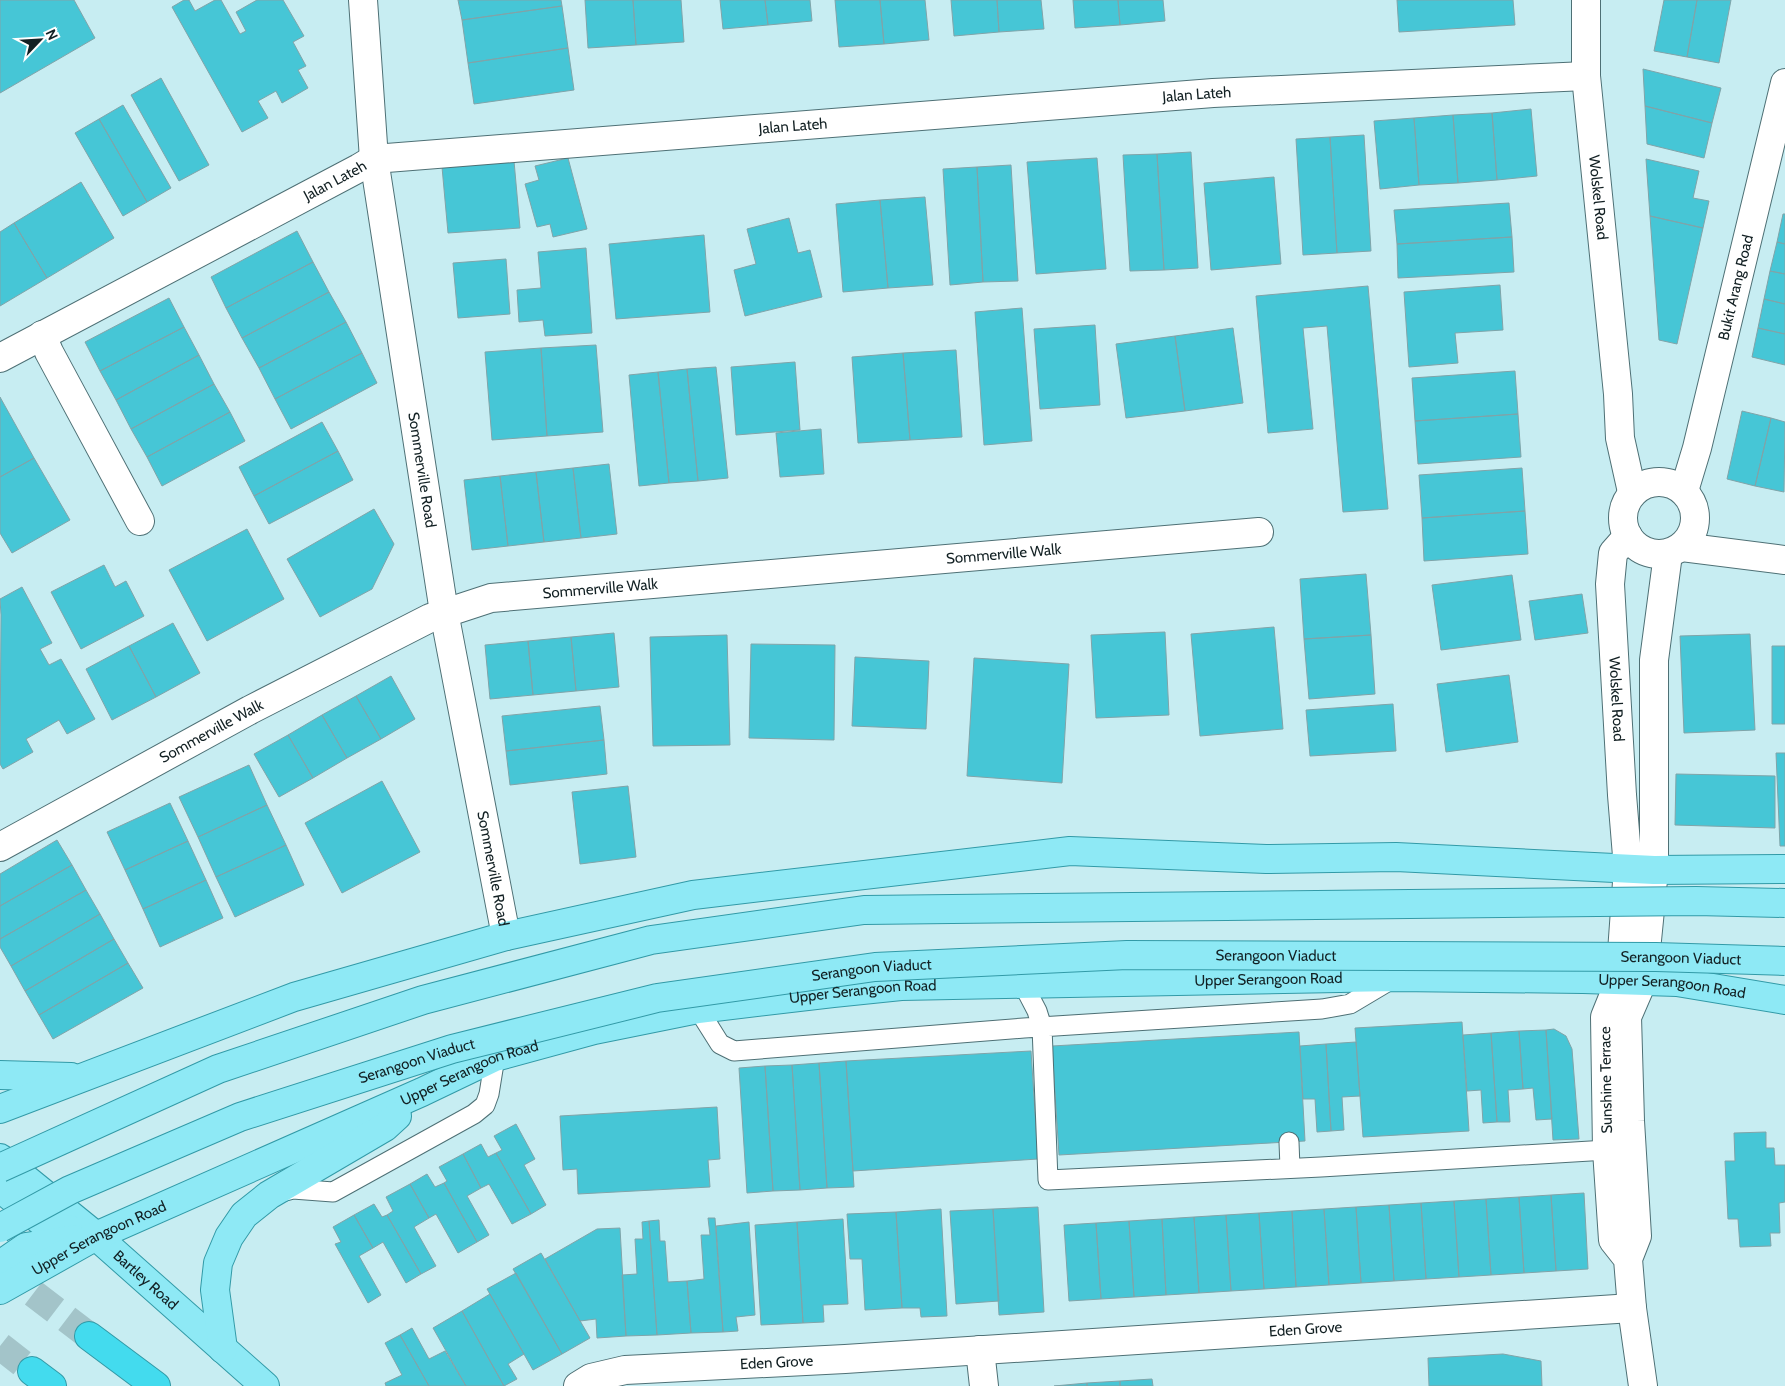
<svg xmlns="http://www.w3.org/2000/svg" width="1785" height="1386" font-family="Cabin,sans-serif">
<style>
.building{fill:#46c6d6;stroke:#80a4a9}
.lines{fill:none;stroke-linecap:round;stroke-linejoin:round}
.highway-tunnel{stroke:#a3c4c9;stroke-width:28;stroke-dasharray:28 14;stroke-linecap:butt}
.lane-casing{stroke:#4e7075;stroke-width:21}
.street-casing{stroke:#4e7075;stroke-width:30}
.secondary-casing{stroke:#4e7075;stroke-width:30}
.primary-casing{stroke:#329aa7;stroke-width:30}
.highway-casing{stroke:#329aa7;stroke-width:30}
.lane{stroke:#fff;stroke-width:19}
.street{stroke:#fff;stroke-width:28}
.secondary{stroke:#fff;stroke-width:28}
.primary{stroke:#8ee9f5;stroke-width:28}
.highway{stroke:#43dbee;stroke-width:28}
.primary-bridge-casing{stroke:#329aa7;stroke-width:30;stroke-linecap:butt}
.primary-bridge{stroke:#8ee9f5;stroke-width:28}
.labels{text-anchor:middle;stroke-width:5;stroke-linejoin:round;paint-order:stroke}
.street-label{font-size:15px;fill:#122023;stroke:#fff}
</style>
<rect width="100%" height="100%" fill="#c7edf2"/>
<path class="building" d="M0 0H74L95 38 0 93Z
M184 0H189L195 11 215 0H221L240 34 246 31 236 12 257 0H283L304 36 293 42 306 66 298 70 308 88 282 103 276 91 258 101 268 118 242 132 172 7Z
M458 0H561L562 6 462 20Z
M585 0H633L636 45 588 48Z
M633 0H681L684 42 636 45Z
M720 0H765L768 25 723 29Z
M765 0H810L812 21 768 25Z
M835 0H880L884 44 839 47Z
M880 0H925L929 40 884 44Z
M951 0H997L999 32 954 36Z
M997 0H1041L1044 29 999 32Z
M1073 0H1118L1120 25 1075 28Z
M1118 0H1163L1165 21 1120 25Z
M1397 0H1513L1515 25 1399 32Z
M1664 0H1697L1687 57 1654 51Z
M1697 0H1731L1719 63 1687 57Z
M562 6 568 48 468 63 462 20Z
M568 48 574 90 474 104 468 63Z
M1643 69 1721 88 1712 123 1645 106Z
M161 78 209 165 179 181 131 95Z
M123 105 171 188 147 202 99 119Z
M1645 106 1712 123 1704 158 1647 144Z
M1531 109 1537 176 1497 180 1492 113Z
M1492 113 1497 180 1458 183 1453 115Z
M1453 115 1458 183 1419 185 1414 118Z
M1414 118 1419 185 1380 189 1374 121Z
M99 119 147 202 123 216 75 133Z
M1364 135 1371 251 1337 253 1330 137Z
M1330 137 1337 253 1303 255 1296 139Z
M1191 152 1198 268 1164 270 1157 154Z
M1157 154 1164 270 1130 271 1123 155Z
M568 158 587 229 553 237 550 224 537 227 525 184 539 180 535 166Z
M1097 158 1106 269 1036 274 1027 162Z
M1646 159 1699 171 1693 198 1709 201 1703 228 1650 216Z
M514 161 520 228 448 233 442 167Z
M1011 165 1018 281 983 282 977 167Z
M977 167 983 282 950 285 943 169Z
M1274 177 1281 264 1211 270 1204 183Z
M81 182 114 238 47 278 14 223Z
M925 197 933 285 888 288 880 200Z
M880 200 888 288 843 292 836 204Z
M1509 203 1512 237 1397 244 1394 210Z
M1783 214H1785V244L1777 242Z
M1650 216 1703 228 1677 344 1659 340Z
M789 218 798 253 810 250 822 297 745 316 734 270 756 264 747 229Z
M14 223 47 278 0 306V232Z
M297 231 313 262 226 308 211 277Z
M704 235 710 312 616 319 609 244Z
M1512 237 1514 272 1398 278 1397 244Z
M1777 242 1785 244V274L1770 271Z
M586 248 592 333 545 336 543 320 519 322 517 290 541 288 538 252Z
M506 259 510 314 458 318 453 263Z
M313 262 329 292 242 338 226 308Z
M1770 271 1785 274V304L1764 299Z
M1500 285 1503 330 1455 333 1458 363 1409 367 1404 292Z
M1368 286 1388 509 1343 512 1327 326 1303 328 1313 429 1268 433 1256 296Z
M329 292 346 322 259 368 242 338Z
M169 298 184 327 100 371 85 342Z
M1764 299 1785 304V334L1758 328Z
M1022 308 1032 441 984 445 975 312Z
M346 322 362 353 275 399 259 368Z
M1095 325 1100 405 1040 409 1034 329Z
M184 327 199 355 116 400 100 371Z
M1233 328 1243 403 1185 411 1175 336Z
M1758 328 1785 334V365L1752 357Z
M1175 336 1185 411 1126 418 1116 344Z
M596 345 603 432 547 436 541 348Z
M541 348 547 436 492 440 485 352Z
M956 350 962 437 910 440 903 353Z
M362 353 377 383 291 429 275 399Z
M903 353 910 440 858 443 852 357Z
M199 355 214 384 131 429 116 400Z
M795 362 800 430 736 435 731 367Z
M716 367 728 478 698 481 687 369Z
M687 369 698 481 669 483 658 372Z
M1515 371 1518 414 1415 421 1412 378Z
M658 372 669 483 639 486 629 375Z
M214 384 230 412 147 457 131 429Z
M0 397 34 458 0 477Z
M1742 411 1771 418 1755 486 1727 479Z
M230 412 245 441 162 486 147 457Z
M1518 414 1521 457 1418 464 1415 421Z
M1771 418 1785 422 1784 492 1755 486Z
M322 422 338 451 254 496 239 467Z
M821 429 824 474 780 477 776 433Z
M338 451 353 480 269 524 254 496Z
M34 458 70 520 12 553 0 533V477Z
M609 464 617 534 581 538 573 468Z
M573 468 581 538 544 542 536 472Z
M1522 468 1525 511 1422 518 1419 475Z
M536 472 544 542 508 546 500 476Z
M500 476 508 546 472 550 464 480Z
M374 509 394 544 372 589 320 617 287 559Z
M1525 511 1528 554 1424 561 1422 518Z
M247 529 284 599 207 641 169 570Z
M104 565 115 587 126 581 144 616 81 649 51 592Z
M1366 574 1371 635 1304 639 1300 579Z
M1512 575 1521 640 1441 650 1432 585Z
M22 587 52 643 40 649 49 665 61 659 95 719 67 734 59 720 26 739 33 752 3 769 0 764 1 615 0 599Z
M1582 594 1588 633 1535 640 1529 601Z
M173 623 200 673 156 697 129 646Z
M1274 627 1283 729 1200 736 1191 634Z
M1165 632 1169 715 1096 718 1091 635Z
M614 633 619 687 576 691 571 637Z
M1750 634 1755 730 1684 733 1680 636Z
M727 635 730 745 653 746 650 637Z
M1371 635 1375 694 1309 699 1304 639Z
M571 637 576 691 533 695 528 641Z
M528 641 533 695 490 699 485 645Z
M751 644 835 645 834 740 749 738Z
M129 646 156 697 112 720 86 669Z
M1772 646H1785V724H1772Z
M855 657 929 661 926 729 852 726Z
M974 658 1069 664 1062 783 967 776Z
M1509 675 1518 742 1446 752 1437 684Z
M391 676 415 719 381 739 356 696Z
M356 696 381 739 347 758 322 715Z
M1393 704 1396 751 1310 756 1306 710Z
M600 706 604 740 506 751 502 716Z
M322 715 347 758 313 778 288 735Z
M288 735 313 778 279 797 254 754Z
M604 740 607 774 510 785 506 751Z
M1776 753H1785V846H1780Z
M249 765 267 805 198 837 179 797Z
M1676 774 1775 776V828L1675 825Z
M382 781 420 852 342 893 305 823Z
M628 786 636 857 580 864 572 792Z
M170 803 188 841 125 870 107 832Z
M267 805 286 845 216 877 198 837Z
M57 840 72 865 0 906V874Z
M188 841 206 880 143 909 125 870Z
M286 845 304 885 235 917 216 877Z
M72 865 86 890 0 939V906Z
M206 880 223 918 160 947 143 909Z
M86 890 100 914 11 966 0 947V939Z
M100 914 114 939 25 991 11 966Z
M114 939 128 963 39 1015 25 991Z
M128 963 143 988 53 1039 39 1015Z
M1462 1022 1469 1131 1363 1137 1355 1028Z
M1554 1029 1566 1036 1572 1049 1579 1139 1553 1140 1546 1030Z
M1546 1030 1552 1119 1536 1120 1533 1088 1523 1089 1519 1031Z
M1519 1031 1523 1089 1508 1090 1510 1122H1497L1491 1033Z
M1299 1032 1305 1141 1059 1155 1052 1046Z
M1491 1033 1497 1122 1483 1123 1481 1090 1467 1091 1463 1035Z
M1356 1042 1360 1096 1342 1097 1344 1130 1331 1131 1326 1044Z
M1326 1044 1331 1131 1317 1132 1315 1099H1303L1300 1046Z
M1031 1051 1038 1159 853 1171 846 1061Z
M846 1061 854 1187 827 1188 819 1063Z
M819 1063 827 1188 800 1190 792 1065Z
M792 1065 800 1190 773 1191 765 1066Z
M765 1066 773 1191 747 1193 739 1068Z
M717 1107 720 1159 708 1160 710 1187 578 1194 577 1169 563 1170 560 1116Z
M516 1124 535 1159 524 1165 546 1205 531 1214 496 1153 502 1150 494 1136Z
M1766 1132V1148H1774L1775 1165H1785V1202L1779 1203 1780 1233H1770L1771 1246 1740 1247 1738 1219H1728L1725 1161H1735L1734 1133Z
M481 1144 488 1157 496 1153 531 1214 512 1224 489 1184 481 1188 463 1154Z
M463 1154 481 1188 467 1196 489 1235 477 1242 444 1183 447 1181 439 1167Z
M427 1174 435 1187 444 1183 477 1242 458 1253 436 1214 429 1218 410 1184Z
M410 1184 429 1218 414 1227 436 1266 421 1274 387 1215 393 1211 386 1197Z
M1584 1193 1588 1269 1556 1271 1551 1195Z
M1551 1195 1556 1271 1524 1273 1519 1197Z
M1519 1197 1524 1273 1491 1275 1486 1199Z
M1486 1199 1491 1275 1459 1277 1454 1201Z
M1454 1201 1459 1277 1426 1279 1421 1203Z
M1421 1203 1426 1279 1394 1281 1389 1205Z
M374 1204 382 1217 387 1215 421 1274 406 1283 383 1242 373 1248 354 1215Z
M1389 1205 1394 1281 1361 1283 1356 1207Z
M1038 1207 1044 1312 999 1315 993 1209Z
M1356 1207 1361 1283 1329 1285 1324 1209Z
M941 1209 947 1316 921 1317 920 1308H902L896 1212Z
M993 1209 999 1301 956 1304 950 1211Z
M1324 1209 1329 1285 1296 1287 1292 1211Z
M1292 1211 1296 1287 1264 1289 1259 1213Z
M896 1212 902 1308 865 1310 862 1259H850L847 1214Z
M1259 1213 1264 1289 1231 1291 1226 1215Z
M354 1215 373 1248 359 1256 381 1295 368 1303 335 1244 341 1242 333 1227Z
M1226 1215 1231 1291 1199 1293 1194 1217Z
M1194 1217 1199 1293 1166 1295 1162 1219Z
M708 1218H715L723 1332 691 1333 687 1281 704 1279 701 1235H710Z
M843 1219 848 1304 823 1305 824 1322 803 1323 797 1222Z
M1162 1219 1166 1295 1134 1297 1129 1221Z
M659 1220 660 1241H665L668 1282 687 1281 691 1333 657 1335 649 1221Z
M649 1221 657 1335 626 1336 622 1275 637 1274 635 1239H643L642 1222Z
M1129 1221 1134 1297 1101 1299 1096 1223Z
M749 1222 755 1315 736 1317 738 1331 723 1332 716 1226Z
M797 1222 803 1323 761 1325 755 1225Z
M1096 1223 1101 1299 1069 1301 1064 1225Z
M620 1228 626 1336 597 1338 596 1319 580 1321 545 1259 597 1229Z
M541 1253 590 1338 562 1354 513 1269Z
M516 1273 562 1354 533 1370 487 1289Z
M490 1294 524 1354 508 1364 517 1379 504 1386 462 1311Z
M462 1311 504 1386H466L433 1328Z
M412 1328 429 1359 445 1351 466 1386H429L400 1335Z
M400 1335 429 1386H386L385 1383 402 1375 385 1343Z
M1503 1354 1541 1361 1542 1386H1429L1428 1358Z
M1152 1379 1153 1386H1120V1381Z
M1120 1381V1386H1087V1383Z
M1087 1383V1386H1054Z"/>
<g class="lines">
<path class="highway-tunnel" d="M0 1268 89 1336
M0 1346 32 1371"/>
<defs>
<path id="lane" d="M1023 984 1037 1011 1042 1027 1048 1180 1321 1167 1607 1150
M698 1009 720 1044 734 1051 1024 1028 1322 1009 1350 1004 1392 979
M1289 1142 1290 1168
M281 1192 293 1189 333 1192 474 1114 485 1105 489 1094 495 1057"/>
<g id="street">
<path id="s1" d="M363 0 374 159 444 612 506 936"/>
<path id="s2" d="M1586 0V76L1618 394 1620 438 1632 492"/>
<path d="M42 335 49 352 140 521"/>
<path id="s3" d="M0 358 359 168 374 159 1213 93 1586 76"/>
<circle cx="1659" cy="518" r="36"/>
<path id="s4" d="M1684 491 1697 448 1785 83"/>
<path id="s5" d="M1628 536 1613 553 1610 584 1622 795 1628 868"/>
<path d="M1682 547 1785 560"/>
<path id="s6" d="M0 847 250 710 430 618 491 598 1259 532"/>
<path d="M1654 870V660L1668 554"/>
<path d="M980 1350 984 1386"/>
<path id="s7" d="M578 1386 591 1378 625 1370 845 1359 1632 1308"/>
</g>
<path id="secondary" d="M1628 1259 1613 1240 1607 1150 1605 1017 1620 980 1628 868
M1643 1386 1632 1308 1628 1259 1637 1236 1630 1121 1627 1017 1643 980 1654 870"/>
<g id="primary">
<path d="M0 1075 71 1077"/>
<path d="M0 1109 294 997 506 936 693 895 1070 851 1266 859 1396 857 1654 870 1785 869"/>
<path id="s8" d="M0 1158 96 1236 265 1386"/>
<path d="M0 1188 46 1225 89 1234"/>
<path d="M0 1265 26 1247 77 1239"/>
<path id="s9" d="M0 1290 96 1236 422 1092 495 1057 594 1030 698 1009 833 993 901 986 1395 977 1583 979 1677 982 1785 1000"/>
<path d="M223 1349 215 1290 218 1263 229 1237 244 1215 269 1195 385 1127 397 1116"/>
</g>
<path id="highway" d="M89 1336 156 1386
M32 1371 52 1386"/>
</defs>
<use href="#lane" class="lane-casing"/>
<use href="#street" class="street-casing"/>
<use href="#secondary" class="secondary-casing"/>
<use href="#primary" class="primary-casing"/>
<use href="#highway" class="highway-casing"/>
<use href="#lane" class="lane"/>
<use href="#street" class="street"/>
<use href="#secondary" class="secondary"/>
<use href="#primary" class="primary"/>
<use href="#highway" class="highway"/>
<defs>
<g id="primary-bridge">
<path d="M0 1168 218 1069 423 1000 651 940 864 910 1696 901 1785 903"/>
<path id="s10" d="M0 1228 70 1190 240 1117 452 1049 657 998 875 967 1127 955 1656 957 1785 961"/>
</g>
</defs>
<use href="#primary-bridge" class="primary-bridge-casing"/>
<use href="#primary-bridge" class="primary-bridge"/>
</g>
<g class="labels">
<g class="street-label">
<text dy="5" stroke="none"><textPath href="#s3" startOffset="1249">Jalan Lateh</textPath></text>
<text dy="5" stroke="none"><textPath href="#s3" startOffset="844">Jalan Lateh</textPath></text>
<text dy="5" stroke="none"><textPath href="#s3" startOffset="379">Jalan Lateh</textPath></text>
<text dy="5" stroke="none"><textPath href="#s2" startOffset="198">Wolskel Road</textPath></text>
<text dy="5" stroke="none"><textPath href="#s4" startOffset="210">Bukit Arang Road</textPath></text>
<text dy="5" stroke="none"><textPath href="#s1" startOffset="474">Sommerville Road</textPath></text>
<text dy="5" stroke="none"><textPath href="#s6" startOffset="1066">Sommerville Walk</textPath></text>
<text dy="5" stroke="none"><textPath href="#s6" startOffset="661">Sommerville Walk</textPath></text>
<text dy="5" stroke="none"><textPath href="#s5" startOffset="169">Wolskel Road</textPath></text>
<text dy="5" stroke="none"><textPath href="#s6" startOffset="241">Sommerville Walk</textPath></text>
<text dy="5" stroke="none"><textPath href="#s1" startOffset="879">Sommerville Road</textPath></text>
<text dy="5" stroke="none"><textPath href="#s10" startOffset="1320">Serangoon Viaduct</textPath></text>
<text dy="5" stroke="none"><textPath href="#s10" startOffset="1725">Serangoon Viaduct</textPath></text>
<text dy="5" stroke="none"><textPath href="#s10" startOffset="915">Serangoon Viaduct</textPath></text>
<text dy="5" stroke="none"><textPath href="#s9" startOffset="1328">Upper Serangoon Road</textPath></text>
<text dy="5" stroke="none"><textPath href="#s9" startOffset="1732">Upper Serangoon Road</textPath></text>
<text dy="5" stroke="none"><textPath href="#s9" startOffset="922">Upper Serangoon Road</textPath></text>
<text dy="5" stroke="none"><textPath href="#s10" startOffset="450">Serangoon Viaduct</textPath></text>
<text dy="5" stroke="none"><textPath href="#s9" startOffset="518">Upper Serangoon Road</textPath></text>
<text transform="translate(1606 1080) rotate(-91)" y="5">Sunshine Terrace</text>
<text dy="5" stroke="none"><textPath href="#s9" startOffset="112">Upper Serangoon Road</textPath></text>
<text dy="5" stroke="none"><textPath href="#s8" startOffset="190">Bartley Road</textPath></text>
<text dy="5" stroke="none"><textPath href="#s7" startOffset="732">Eden Grove</textPath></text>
<text dy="5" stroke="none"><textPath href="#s7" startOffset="202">Eden Grove</textPath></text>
</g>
</g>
<g transform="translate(40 40) rotate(65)" stroke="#ffffff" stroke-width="4" paint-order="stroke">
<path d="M0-4L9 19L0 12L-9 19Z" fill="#122023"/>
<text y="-8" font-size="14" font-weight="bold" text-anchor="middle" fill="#122023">N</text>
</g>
</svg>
